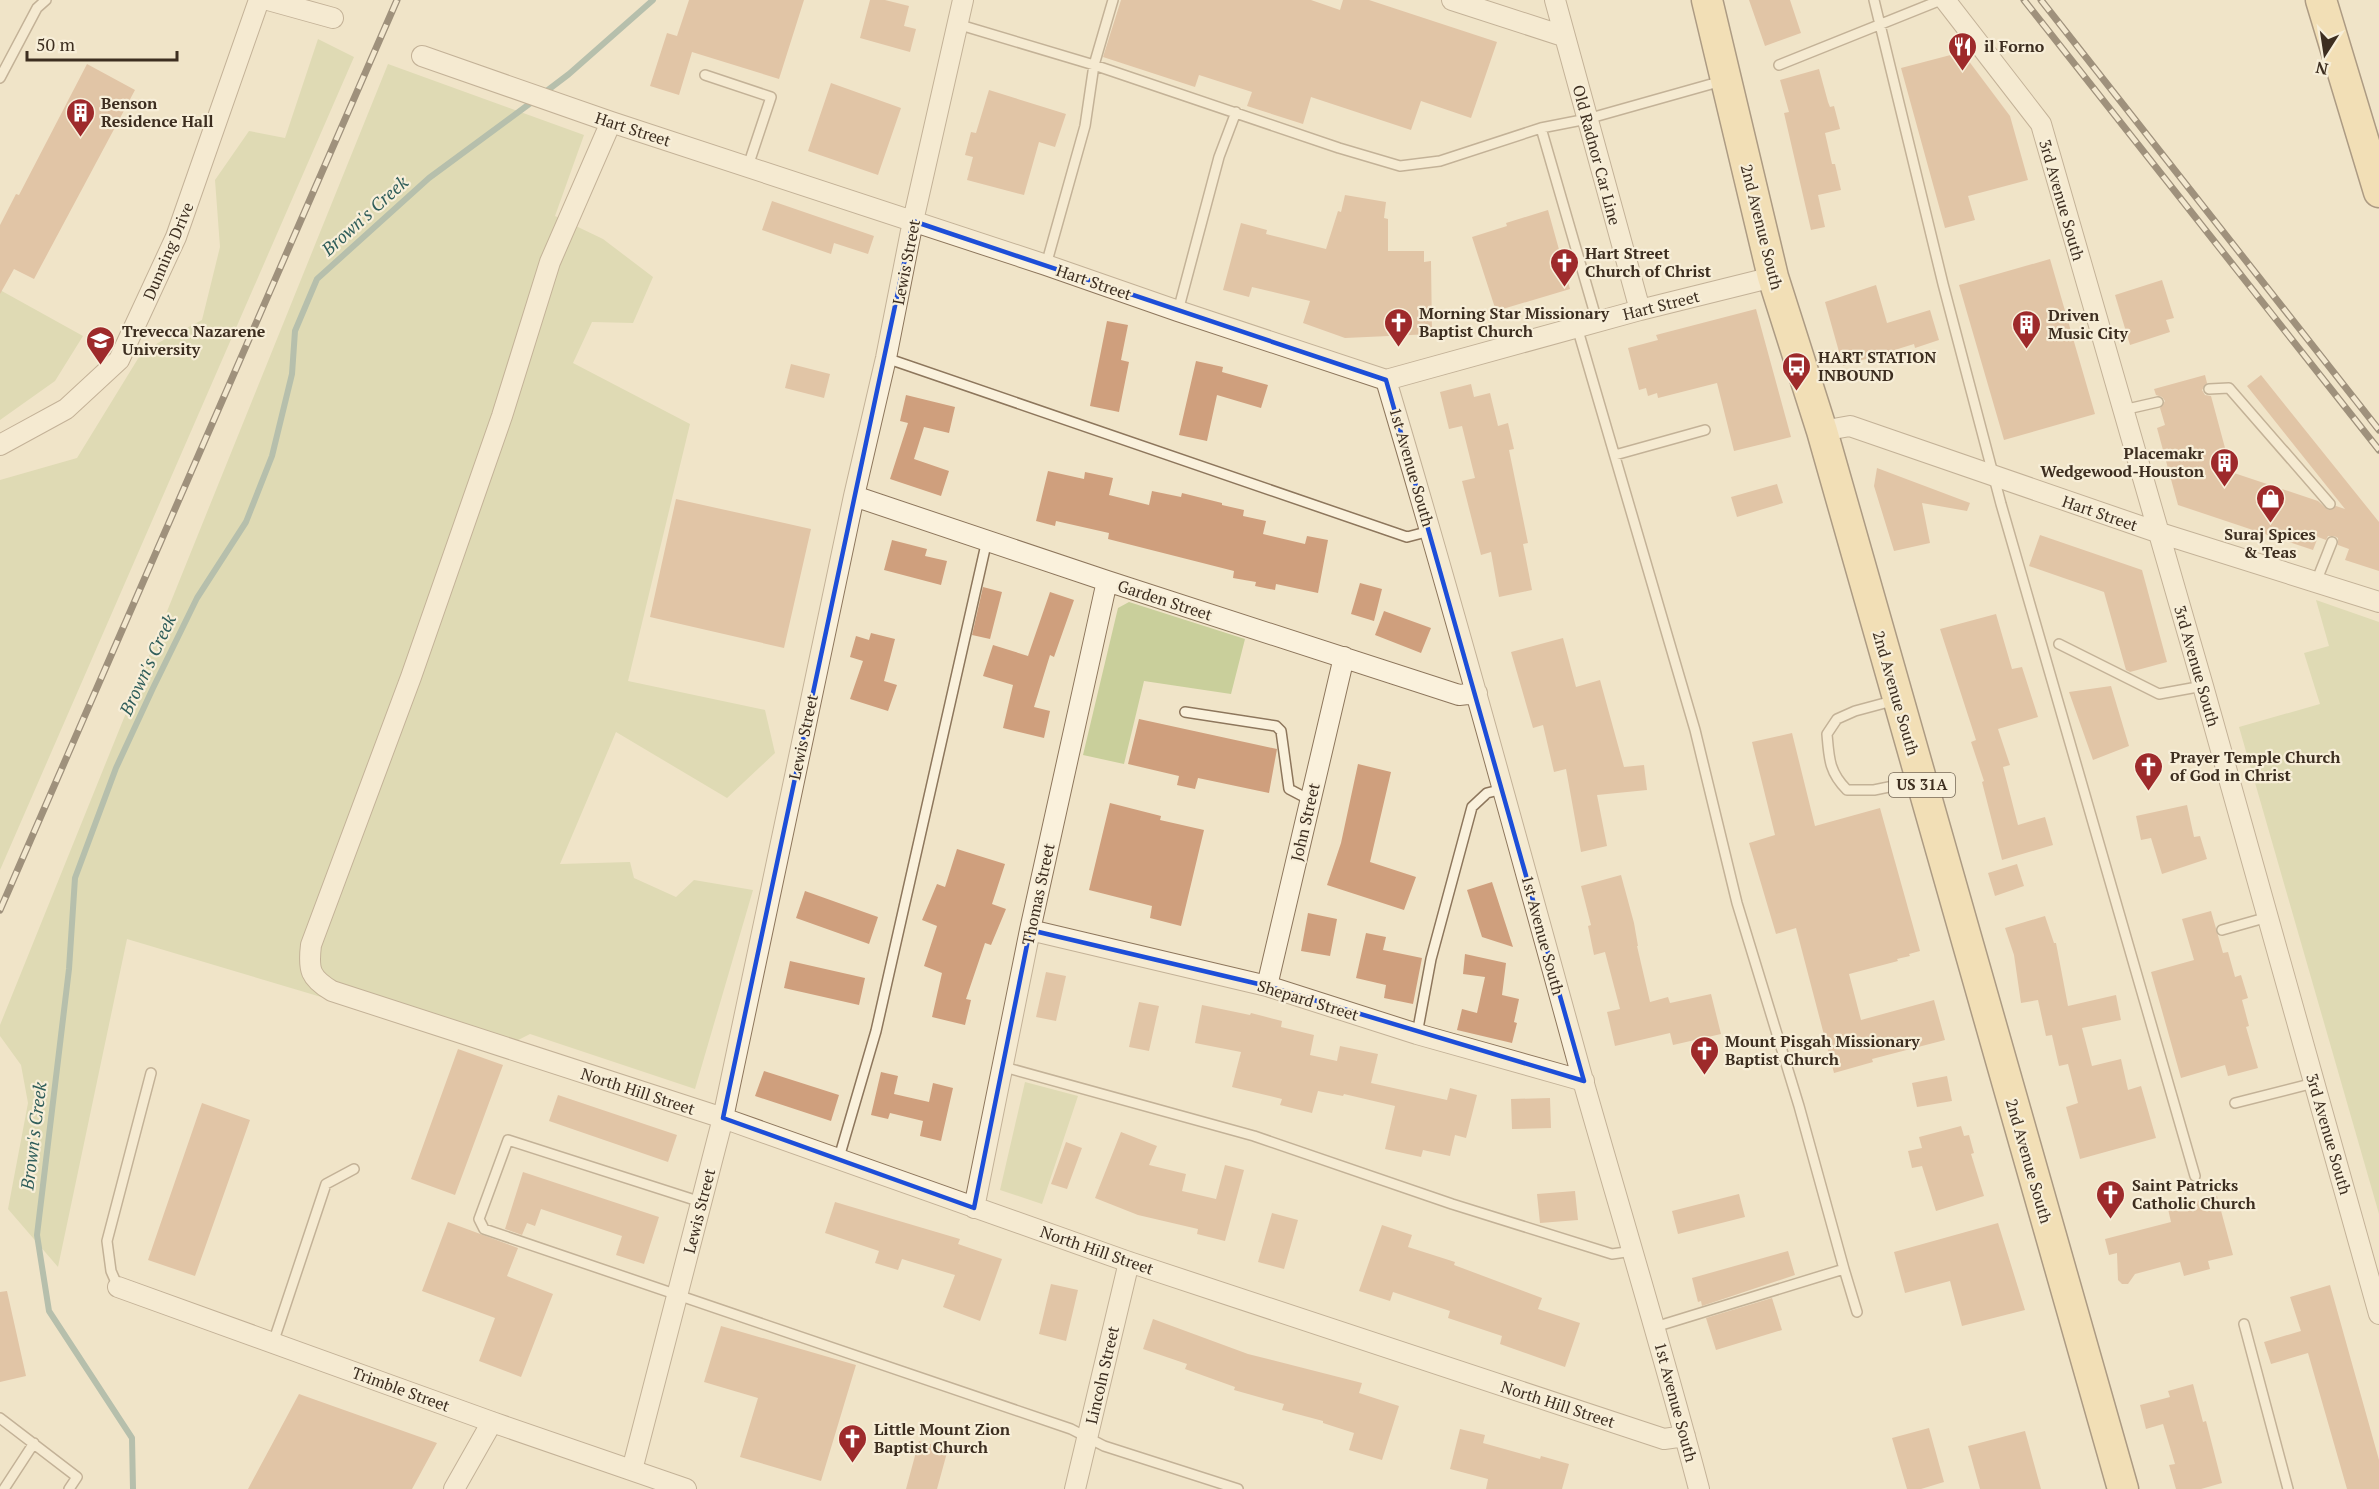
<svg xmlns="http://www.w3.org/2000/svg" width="2379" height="1489" font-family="'PT Serif',serif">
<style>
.green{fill:#c9cf9b}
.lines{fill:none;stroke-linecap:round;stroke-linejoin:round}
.stream{stroke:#6f938a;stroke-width:6}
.building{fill:#cf9f7d}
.service-casing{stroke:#8d765c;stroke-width:12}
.minor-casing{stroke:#8d765c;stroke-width:22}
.primary-casing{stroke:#5b4430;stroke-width:33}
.service{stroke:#faf1dc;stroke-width:9}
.minor{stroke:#faf1dc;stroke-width:20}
.primary{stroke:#f3d9a0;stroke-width:30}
.rail-casing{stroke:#3d2e20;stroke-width:7}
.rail{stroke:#f7eed8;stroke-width:4.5;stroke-dasharray:14;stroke-linecap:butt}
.marked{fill:none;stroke:#1d4ed8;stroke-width:4.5;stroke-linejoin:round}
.labels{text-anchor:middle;stroke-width:4.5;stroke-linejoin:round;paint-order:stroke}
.shield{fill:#f7eed8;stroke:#756857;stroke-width:1.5}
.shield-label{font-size:15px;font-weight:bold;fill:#3d2e20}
.poi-label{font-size:16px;font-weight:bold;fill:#3d2e20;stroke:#f7eed8;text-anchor:start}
.street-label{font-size:16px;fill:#3d2e20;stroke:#f7eed8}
.water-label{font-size:18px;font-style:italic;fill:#2f5d5a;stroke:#f7eed8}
</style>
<rect width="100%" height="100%" fill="#f0e4c8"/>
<path class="green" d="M318 39 354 57 0 870V480L77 458 139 357 158 343 202 320 220 247 215 180 249 131 285 138Z
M388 64 584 135 555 216 603 239 653 277 633 323 592 322 573 363 690 424 628 681 765 710 775 753 727 798 616 732 560 864 630 862 634 878 676 897 694 880 753 890 695 1089 530 1034 499 1050 127 939 58 1267 8 1209 28 1103 21 1065 0 1036V1025Z
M0 290 83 336 55 381 0 420Z
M2316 600 2379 622V1214L2239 727 2320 704 2304 653 2329 646Z
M1129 602 1245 639 1231 694 1144 681 1124 764 1083 755 1118 608Z
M1025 1082 1078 1096 1042 1204 1000 1190Z"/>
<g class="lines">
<path class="stream" d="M544 93 569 74 653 0
M133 1489 132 1438 49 1311 37 1235 69 969 75 878 116 768 153 688 197 598 246 522 272 456 292 374 295 331 317 279 429 178 536 99"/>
</g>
<path class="building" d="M689 0H804L779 79 692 52 679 95 650 86 667 33 677 36Z
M870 0H885L909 6 904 26 916 29 910 52 860 38Z
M1121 0H1311L1340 10 1343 0H1369L1497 42 1471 118 1421 101 1411 130 1311 97 1303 124 1247 106 1252 92 1199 75 1195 87 1103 57Z
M1749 0H1790L1801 33 1765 46Z
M1962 52 2010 116 2028 180 1968 196 1975 220 1945 228 1901 68Z
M87 64 135 90 34 279 14 269 0 294V225L16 194 19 195Z
M1819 69 1828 102 1830 107 1834 106 1840 129 1825 133 1832 164H1835L1841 190 1818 195 1825 227 1811 230 1784 113 1789 112 1780 80Z
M831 83 901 108 878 175 808 151Z
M989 90 1066 114 1055 147 1039 142 1024 195 967 180 973 157 965 155 971 132 976 133Z
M1345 195 1386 202 1384 218 1388 219V251H1424V262L1431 261 1432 334 1345 338 1303 323 1310 301 1252 287 1249 297 1223 290 1241 223 1267 230 1266 234 1326 249 1338 211 1341 212Z
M772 201 874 236 868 254 834 243 831 254 762 230Z
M1548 210 1570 289 1496 311 1472 237 1507 226 1506 223Z
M2050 259 2095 414 2004 440 1959 285Z
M2162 280 2174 318 2166 320 2170 332 2130 345 2115 295Z
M1876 285 1887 323 1930 310 1939 340 1915 348 1914 344 1843 366 1825 302Z
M1756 309 1791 437 1734 451 1717 383 1658 398 1657 393 1648 396 1646 388 1639 390 1628 348 1658 340 1656 335Z
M1107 321 1128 325 1121 360 1129 362 1119 412 1090 406Z
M1196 361 1223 367 1222 372 1268 385 1261 408 1217 395 1207 441 1179 435Z
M791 364 830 374 824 398 785 388Z
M2205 375 2207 383 2202 390 2205 395 2211 396 2228 459 2225 470 2318 501 2328 510 2336 506 2345 509 2247 386 2261 375 2379 522V571L2345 560 2349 549 2338 545V538L2334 536H2328L2326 540 2318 537 2313 550 2178 505 2157 428 2165 425 2160 408 2165 401 2162 397 2156 395 2154 389Z
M1471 384 1474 397 1490 393 1498 426 1508 423 1514 449 1509 450 1528 543 1523 544 1532 590 1499 597 1491 552 1481 555 1462 481 1475 478 1462 426 1449 429 1440 392Z
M906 395 955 407 949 433 924 427 914 459 949 471 941 496 890 479 908 423 900 421Z
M1877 468 1970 503 1967 511 1922 503 1930 543 1894 551 1874 486Z
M1048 471 1084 479 1085 472 1113 478 1109 495 1149 505 1152 491 1181 497 1182 493 1222 503V505L1244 510 1243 516 1266 521 1263 534 1305 544 1307 536 1328 540 1318 593 1276 584 1275 590 1255 586 1256 582 1233 578 1234 571 1108 539 1109 533 1056 521 1055 526 1036 521Z
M1777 484 1783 503 1737 517 1731 497Z
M676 499 811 529 784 648 650 617Z
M2040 535 2142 570 2167 662 2130 672 2126 670 2104 592 2029 566Z
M892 540 927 549 925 556 947 561 941 585 884 570Z
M1360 583 1382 589 1374 621 1351 614Z
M983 587 1002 592 990 639 972 635Z
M1050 592 1074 600 1054 657 1050 655 1034 707 1050 711 1044 738 1003 728 1013 685 983 676 993 645 1028 656Z
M1384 611 1431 628 1421 653 1375 635Z
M1996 614 2012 669 2022 667 2038 717 1998 729 2010 765 2003 767 2018 825 2045 817 2053 845 2002 860 1982 782 1984 781 1971 742 1976 740 1940 629Z
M871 633 895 639 884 681 897 685 888 711 850 699 863 661 850 657 856 636 869 640Z
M1563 638 1576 687 1600 680 1624 767 1644 765 1647 790 1597 795 1607 846 1581 852 1566 769 1554 772 1543 725 1533 728 1511 652Z
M2111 686 2129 746 2093 760 2069 692Z
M1139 719 1277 749 1269 793 1198 778 1195 789 1177 785 1179 776 1128 764Z
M1792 733 1815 826 1880 808 1920 951 1909 954 1910 956 1897 959 1898 961 1849 974 1861 1020 1934 1000 1945 1040 1872 1059 1873 1062 1834 1073 1796 928 1776 934 1749 843 1775 835 1752 742Z
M1358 764 1391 772 1370 862 1416 877 1404 910 1327 885 1341 843Z
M1110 803 1161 816 1160 820 1204 830 1181 926 1150 918 1152 906 1089 890Z
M2187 805 2194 837 2200 836 2207 859 2162 874 2151 838 2141 840 2136 816Z
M957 849 1005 864 992 904 1006 909 991 945 985 943 966 999 971 1000 965 1025 932 1017 942 973 924 966 937 926 922 920 937 884 945 887Z
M2017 864 2024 886 1995 896 1988 873Z
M1621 875 1634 923 1638 946H1637L1650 1002 1668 997 1670 1003 1711 994 1721 1034 1673 1045 1670 1033 1615 1046 1607 1012 1620 1009 1605 952 1594 955 1588 926 1591 925 1581 886Z
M1492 882 1513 947 1482 937 1467 890Z
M805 891 878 917 869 944 796 918Z
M2211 911 2223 953 2228 952 2235 977 2241 975 2248 998 2242 1000 2249 1026 2246 1027 2258 1068 2228 1076 2225 1065 2181 1078 2151 972 2194 960 2182 919Z
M1308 913 1337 919 1330 956 1301 951Z
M2045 916 2054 943H2056L2068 1006 2116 995 2121 1020 2082 1028 2092 1066 2121 1059 2128 1090 2141 1086 2156 1138 2080 1159 2066 1107 2078 1103 2068 1064 2059 1066 2052 1035 2046 1036 2038 1000 2021 1003 2014 955 2005 928Z
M1366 933 1386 937 1383 950 1422 958 1413 1004 1384 998 1386 985 1356 978Z
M1465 954 1506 963 1502 995 1519 999 1514 1022 1517 1023 1512 1043 1457 1030 1462 1009 1477 1013 1485 977 1463 974Z
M790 961 865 978 859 1005 784 988Z
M1046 972 1066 976 1056 1021 1036 1017Z
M1139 1002 1159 1006 1149 1051 1129 1047Z
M1202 1005 1250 1015 1251 1013 1282 1021 1281 1027 1314 1035 1310 1055 1337 1061 1340 1046 1378 1054 1371 1083 1447 1100 1450 1088 1477 1095 1466 1138 1455 1135 1450 1156 1423 1150 1421 1157 1385 1149 1395 1106 1344 1094 1343 1096 1318 1091 1312 1113 1280 1105 1282 1099 1232 1087 1241 1052 1195 1043Z
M458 1049 503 1065 455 1195 411 1179Z
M764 1071 839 1095 831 1121 755 1096Z
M881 1072 898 1076 894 1094 929 1102 933 1083 953 1088 941 1141 920 1136 923 1121 890 1113 888 1119 871 1115Z
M1947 1076 1952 1101 1917 1107 1912 1083Z
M558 1095 677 1135 668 1162 549 1121Z
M1550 1098 1551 1128 1512 1129 1511 1099Z
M202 1103 250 1120 195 1276 148 1260Z
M1961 1126 1964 1136 1969 1135 1974 1153 1971 1154 1984 1196 1936 1211 1922 1166 1912 1168 1908 1151 1922 1148 1919 1137Z
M1121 1132 1157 1146 1149 1165 1186 1174 1182 1191 1216 1199 1225 1165 1244 1170 1225 1241 1197 1234 1198 1229 1138 1215 1095 1198Z
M1066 1142 1082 1148 1067 1189 1051 1184Z
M523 1172 659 1217 644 1264 616 1255 622 1236 541 1209 535 1226 527 1223 522 1235 505 1229Z
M1575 1191 1578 1220 1540 1223 1537 1194Z
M1739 1194 1745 1217 1678 1234 1672 1211Z
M2217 1196 2233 1255 2208 1261 2210 1269 2184 1276 2180 1262 2135 1274 2128 1284H2122L2118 1280 2117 1253 2109 1255 2105 1239 2171 1222 2168 1209Z
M835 1202 960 1239 958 1244 1002 1259 980 1321 943 1307 955 1275 902 1259 898 1270 875 1263 879 1251 825 1233Z
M1272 1213 1298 1220 1284 1269 1258 1262Z
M448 1222 518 1248 507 1276 553 1294 521 1377 479 1361 495 1318 422 1291Z
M1998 1223 2025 1310 1962 1326 1950 1281 1905 1293 1894 1252Z
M1382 1225 1412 1235 1408 1247 1455 1262 1454 1265 1542 1298 1538 1309 1580 1323 1565 1367 1500 1344 1502 1336 1448 1318 1450 1311 1393 1292 1390 1301 1359 1291Z
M1788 1251 1795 1275 1702 1306 1701 1301 1698 1302 1692 1278Z
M1051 1284 1078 1290 1066 1341 1039 1334Z
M2330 1285 2379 1460V1489H2347L2308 1353 2271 1364 2264 1342 2301 1331 2290 1297Z
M7 1291 26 1376 0 1382V1292Z
M1772 1298 1782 1330 1716 1350 1706 1318Z
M1153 1319 1248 1354 1362 1383 1359 1393 1399 1406 1382 1460 1349 1450 1354 1433 1323 1423V1421L1282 1410 1284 1404 1234 1390 1235 1387 1185 1369 1187 1364 1143 1349Z
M721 1326 856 1365 821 1481 740 1457 758 1398 704 1382Z
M2193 1384 2203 1422 2206 1421 2222 1483 2201 1489H2176L2169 1465 2175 1464 2163 1424 2146 1429 2140 1405 2170 1397 2168 1391Z
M299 1394 437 1443 412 1489H248Z
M1929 1428 1944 1482 1921 1489H1907L1892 1438Z
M1460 1429 1485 1435 1483 1443 1540 1459 1541 1456 1569 1464 1562 1489H1486L1488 1479 1450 1469Z
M2025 1431 2041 1489H1980L1968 1446Z
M919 1441 948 1449 937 1489H906Z"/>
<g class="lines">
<defs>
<path id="service" d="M1874 0 1943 284 2001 504 2195 1176
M957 24 1094 65 1339 148 1400 166 1440 161 1541 128 1587 119 1722 81
M1779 65 1941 0
M705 75 771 97 748 166
M0 78 37 8 46 0
M1541 128 1597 321
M1046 265 1085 126 1094 65 1113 0
M1178 311 1219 157 1236 112
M1577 327 1695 730 1737 903 1799 1106 1844 1269 1655 1327
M886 358 1407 537 1430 531
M2209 389 2229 388 2330 504
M2123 410 2158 402
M1615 455 1705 430
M2316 582 2332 542
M2059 644 2159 694 2203 686
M1896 700 1855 711 1837 719 1827 734C1829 758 1829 772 1847 790H1874L1918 781
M1185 712 1276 726 1281 731 1289 789 1310 800
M2222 930 2268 917
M1417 1034 1431 959 1472 807 1487 793 1503 789
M1004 1067 1254 1136 1452 1204 1612 1254 1633 1251
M2235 1103 2314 1083
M838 1161 876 1031 987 540
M701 1202 508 1140 479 1219 484 1229 1071 1429 1104 1446 1238 1489
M1844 1269 1857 1312
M118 1287 111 1271 107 1241 151 1073
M2244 1324 2288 1489
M273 1343 326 1184 354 1169
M0 1418 77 1477 69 1489
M4 1489 34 1443"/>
<path id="minor" d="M268 0 333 18
M1452 0 1563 36
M1555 0 1640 310
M1945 0 2041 124 2203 686 2379 1314
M422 56 611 122 1046 265 1178 311 1386 380 1640 310 1773 277
M611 122 550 262 502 416 411 677 311 945C308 970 310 978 332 991L723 1118 1129 1262 1664 1439 1685 1436
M1386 380C1455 612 1518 844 1582 1077 1621 1214 1663 1351 1699 1489
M1822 431 1850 426 2160 533 2379 602
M0 445 66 409 119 360 176 237 259 0
M854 496 1107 581 1459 695 1477 693
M1030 930 1267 986 1417 1034 1584 1081
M1267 986 1344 657
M974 1208 1030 930 1107 581
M118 1287 492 1422 686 1489
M632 1470 723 1118 854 496 886 358 913 221 963 0
M454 1489 492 1422
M1075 1489 1129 1262"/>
<path id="primary" d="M1707 0 1773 277 1822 431 2123 1489
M2321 0 2379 192"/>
</defs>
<use href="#service" class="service-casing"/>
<use href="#minor" class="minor-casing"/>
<use href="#primary" class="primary-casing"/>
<use href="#service" class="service"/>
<use href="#minor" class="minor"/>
<use href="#primary" class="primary"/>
<defs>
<path id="rail" d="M2024 0 2379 450
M2041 0 2379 430
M0 910 397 0"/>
</defs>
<use href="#rail" class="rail-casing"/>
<use href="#rail" class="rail"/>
</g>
<path d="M0 0H2379V1489H0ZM913 221 1386 380 1584 1081 1267 986 1030 930 974 1208 723 1118Z" fill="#f0e4c8" fill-opacity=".55" fill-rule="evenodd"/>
<path class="marked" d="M913 221 1386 380 1584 1081 1267 986 1030 930 974 1208 723 1118Z"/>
<defs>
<symbol id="restaurant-pin" viewBox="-11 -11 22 30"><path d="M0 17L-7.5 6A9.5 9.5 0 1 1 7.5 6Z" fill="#9e2a2b" stroke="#f7eed8"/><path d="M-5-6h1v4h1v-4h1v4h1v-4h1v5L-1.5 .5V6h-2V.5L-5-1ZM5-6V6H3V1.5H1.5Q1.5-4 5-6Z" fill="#fff"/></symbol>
<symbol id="building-pin" viewBox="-11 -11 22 30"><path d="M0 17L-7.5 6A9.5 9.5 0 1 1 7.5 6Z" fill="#9e2a2b" stroke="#f7eed8"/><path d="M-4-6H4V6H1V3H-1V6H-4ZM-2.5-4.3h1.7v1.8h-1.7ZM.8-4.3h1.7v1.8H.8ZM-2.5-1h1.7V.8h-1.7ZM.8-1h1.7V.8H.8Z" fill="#fff"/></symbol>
<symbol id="church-pin" viewBox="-11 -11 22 30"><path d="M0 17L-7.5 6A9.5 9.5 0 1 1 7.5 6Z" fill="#9e2a2b" stroke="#f7eed8"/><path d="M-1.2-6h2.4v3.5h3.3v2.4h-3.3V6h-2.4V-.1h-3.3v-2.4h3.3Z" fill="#fff"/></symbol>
<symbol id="university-pin" viewBox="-11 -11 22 30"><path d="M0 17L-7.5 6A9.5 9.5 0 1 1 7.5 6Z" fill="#9e2a2b" stroke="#f7eed8"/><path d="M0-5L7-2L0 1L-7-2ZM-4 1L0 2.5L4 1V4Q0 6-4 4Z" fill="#fff"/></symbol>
<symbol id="bus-pin" viewBox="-11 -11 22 30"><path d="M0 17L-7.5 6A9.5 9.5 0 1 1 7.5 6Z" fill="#9e2a2b" stroke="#f7eed8"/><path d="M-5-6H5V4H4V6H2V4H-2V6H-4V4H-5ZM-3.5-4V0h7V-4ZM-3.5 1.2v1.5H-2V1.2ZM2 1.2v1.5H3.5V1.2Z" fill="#fff"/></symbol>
<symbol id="shop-pin" viewBox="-11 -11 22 30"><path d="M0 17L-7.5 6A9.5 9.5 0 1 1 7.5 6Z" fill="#9e2a2b" stroke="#f7eed8"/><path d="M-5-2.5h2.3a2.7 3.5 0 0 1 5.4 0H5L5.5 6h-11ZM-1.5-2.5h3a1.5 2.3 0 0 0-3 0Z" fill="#fff"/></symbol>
</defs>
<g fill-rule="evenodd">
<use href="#restaurant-pin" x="1946" y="30" width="33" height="45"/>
<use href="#building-pin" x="64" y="96" width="33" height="45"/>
<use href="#church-pin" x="1548" y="246" width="33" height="45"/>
<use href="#church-pin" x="1382" y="306" width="33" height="45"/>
<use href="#building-pin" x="2010" y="308" width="33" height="45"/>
<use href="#university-pin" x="84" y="324" width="33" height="45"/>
<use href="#bus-pin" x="1780" y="350" width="33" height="45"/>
<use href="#building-pin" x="2208" y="446" width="33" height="45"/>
<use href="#shop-pin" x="2254" y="482" width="33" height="45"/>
<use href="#church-pin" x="2132" y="750" width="33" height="45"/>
<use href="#church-pin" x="1688" y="1034" width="33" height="45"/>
<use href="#church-pin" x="2094" y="1178" width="33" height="45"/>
<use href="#church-pin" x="836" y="1422" width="33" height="45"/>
</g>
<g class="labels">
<rect class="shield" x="1889" y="773" width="66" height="24" rx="4.5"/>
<g class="shield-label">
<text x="1922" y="790">US 31A</text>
</g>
<g class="poi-label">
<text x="1984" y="52">il Forno</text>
<text x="101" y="109">Benson<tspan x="101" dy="18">Residence Hall</tspan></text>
<text x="1585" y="259">Hart Street<tspan x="1585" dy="18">Church of Christ</tspan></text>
<text x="1419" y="319">Morning Star Missionary<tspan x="1419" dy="18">Baptist Church</tspan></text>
<text x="2048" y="321">Driven<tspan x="2048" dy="18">Music City</tspan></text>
<text x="122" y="337">Trevecca Nazarene<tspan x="122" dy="18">University</tspan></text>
<text x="1818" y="363">HART STATION<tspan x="1818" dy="18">INBOUND</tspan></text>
<text x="2204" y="459" text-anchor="end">Placemakr<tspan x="2204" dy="18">Wedgewood-Houston</tspan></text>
<text x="2270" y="540" text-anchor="middle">Suraj Spices<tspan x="2270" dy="18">&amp; Teas</tspan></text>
<text x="2170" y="763">Prayer Temple Church<tspan x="2170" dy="18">of God in Christ</tspan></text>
<text x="1725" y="1047">Mount Pisgah Missionary<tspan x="1725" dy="18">Baptist Church</tspan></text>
<text x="2132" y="1191">Saint Patricks<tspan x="2132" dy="18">Catholic Church</tspan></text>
<text x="874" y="1435">Little Mount Zion<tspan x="874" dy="18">Baptist Church</tspan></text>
</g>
<g class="street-label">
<text transform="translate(633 129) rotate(18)" y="6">Hart Street</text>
<text transform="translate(1597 155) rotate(75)" y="6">Old Radnor Car Line</text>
<text transform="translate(2062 200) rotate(74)" y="6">3rd Avenue South</text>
<text transform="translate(1762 227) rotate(76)" y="6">2nd Avenue South</text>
<text transform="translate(168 251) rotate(-67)" y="6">Dunning Drive</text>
<text transform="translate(906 262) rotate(-79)" y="6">Lewis Street</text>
<text transform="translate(1094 282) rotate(19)" y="6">Hart Street</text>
<text transform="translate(1661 305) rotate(-14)" y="6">Hart Street</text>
<text transform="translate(1412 467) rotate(74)" y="6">1st Avenue South</text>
<text transform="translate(2100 513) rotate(19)" y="6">Hart Street</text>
<text transform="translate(1165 600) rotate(18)" y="6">Garden Street</text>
<text transform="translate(2197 666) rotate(74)" y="6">3rd Avenue South</text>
<text transform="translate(1896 693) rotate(74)" y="6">2nd Avenue South</text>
<text transform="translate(803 737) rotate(-78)" y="6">Lewis Street</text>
<text transform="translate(1305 822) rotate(-77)" y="6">John Street</text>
<text transform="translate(1038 894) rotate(-78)" y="6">Thomas Street</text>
<text transform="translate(1543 935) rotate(75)" y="6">1st Avenue South</text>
<text transform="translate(1308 1000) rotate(17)" y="6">Shepard Street</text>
<text transform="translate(638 1091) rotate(18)" y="6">North Hill Street</text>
<text transform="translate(2329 1134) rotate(74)" y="6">3rd Avenue South</text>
<text transform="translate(2029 1161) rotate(74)" y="6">2nd Avenue South</text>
<text transform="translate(699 1211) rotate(-76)" y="6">Lewis Street</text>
<text transform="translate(1097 1250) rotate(19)" y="6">North Hill Street</text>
<text transform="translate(1102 1375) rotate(-77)" y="6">Lincoln Street</text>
<text transform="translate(401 1389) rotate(20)" y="6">Trimble Street</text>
<text transform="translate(1676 1402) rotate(75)" y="6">1st Avenue South</text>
<text transform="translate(1558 1404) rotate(18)" y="6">North Hill Street</text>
</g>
<g class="water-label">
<text transform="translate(365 216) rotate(-42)" y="6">Brown's Creek</text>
<text transform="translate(148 665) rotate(-65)" y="6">Brown's Creek</text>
<text transform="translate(34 1136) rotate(-83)" y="6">Brown's Creek</text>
</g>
</g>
<g transform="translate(2325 54) rotate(192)" stroke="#f7eed8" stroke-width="4.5" paint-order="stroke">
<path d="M0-4.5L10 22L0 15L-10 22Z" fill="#3d2e20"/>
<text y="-9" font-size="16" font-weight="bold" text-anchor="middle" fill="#3d2e20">N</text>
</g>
<path d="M27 51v9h150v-9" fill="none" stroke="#3d2e20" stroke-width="3"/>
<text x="36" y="51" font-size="18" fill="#3d2e20" stroke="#f7eed8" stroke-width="4.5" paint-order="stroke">50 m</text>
</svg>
